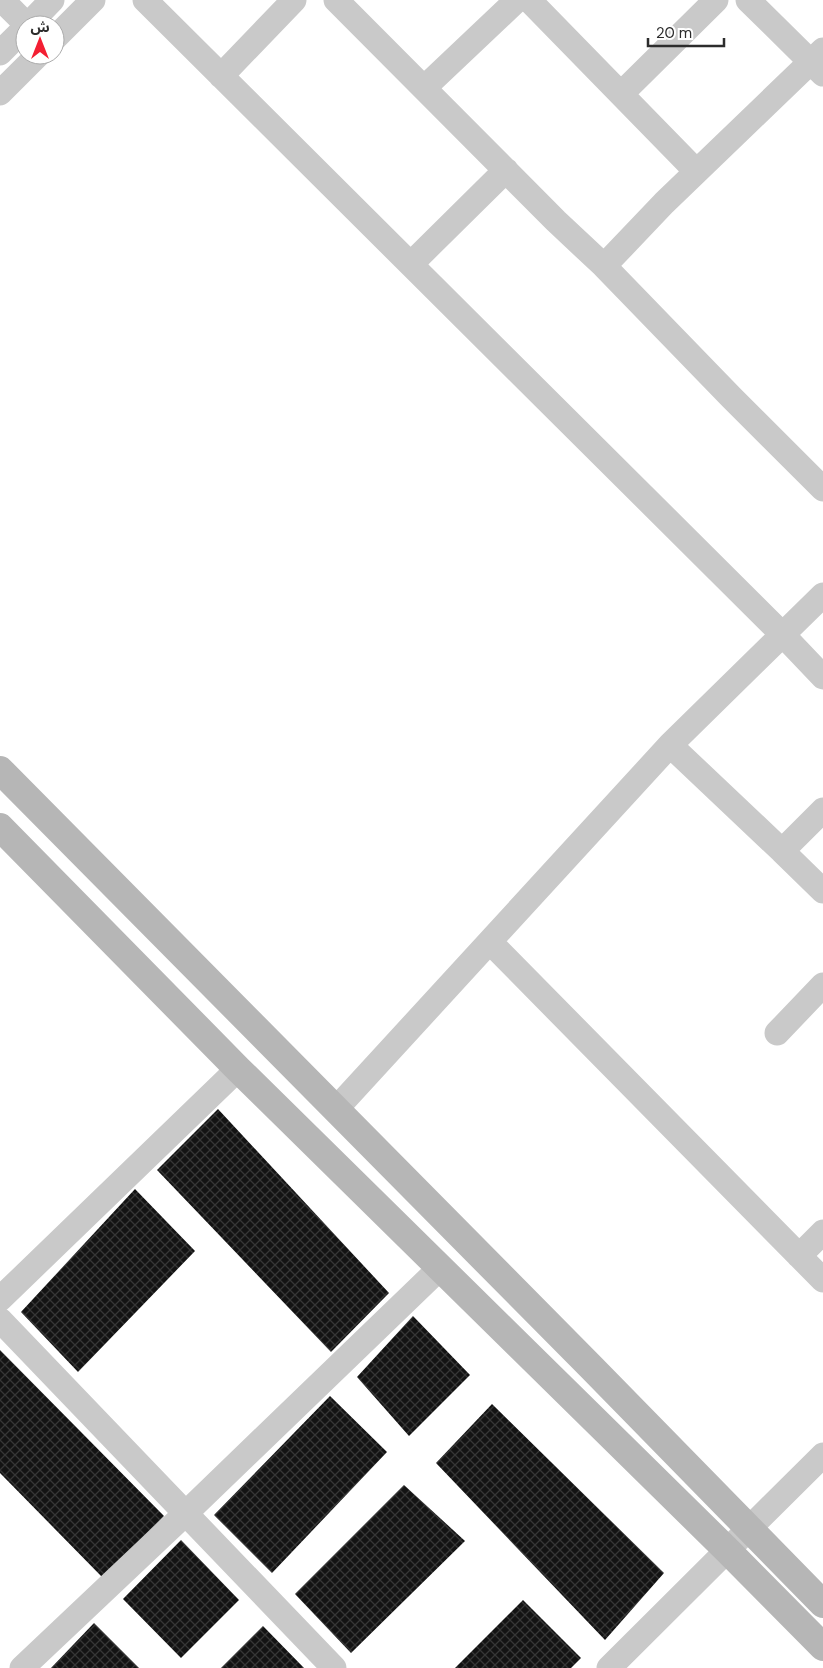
<svg xmlns="http://www.w3.org/2000/svg" width="823" height="1668" font-family="'DM Sans','Noto Sans Arabic',sans-serif">
<style>
.building{fill:url(#building-cross-hatch)}
.lines{fill:none;stroke-linecap:round;stroke-linejoin:round}
.minor{stroke:#c9c9c9;stroke-width:25}
.secondary{stroke:#b6b6b6;stroke-width:28}
</style>
<defs>
<pattern id="building-cross-hatch" width="8" height="8" patternUnits="userSpaceOnUse" patternTransform="scale(1.25)"><rect width="8" height="8" fill="#131313"/><path d="M0 0l8 8M0 8l8-8" fill="none" stroke="#363636"/></pattern>
</defs>
<rect width="100%" height="100%" fill="#fff"/>
<path class="building" d="M218 1109 389 1293 331 1352 157 1170Z
M135 1189 195 1251 78 1372 21 1312Z
M413 1316 470 1375 409 1436 357 1377Z
M0 1350 164 1516 103 1578 0 1473Z
M330 1396 387 1452 272 1573 214 1515Z
M492 1404 664 1573 605 1640 436 1463Z
M404 1485 465 1541 351 1653 295 1594Z
M181 1540 239 1600 181 1658 123 1599Z
M523 1600 581 1658 571 1668H455Z
M94 1623 139 1668H51Z
M263 1626 304 1668H221Z"/>
<g class="lines">
<path class="minor" d="M2 0 27 25
M145 0 783 635 823 677
M336 0 556 221 604 266 664 203 823 50
M529 0 696 171
M748 0 823 74
M28 25 52 0
M55 38 93 0
M0 53 25 28
M221 76 294 0
M424 88 517 0
M0 93 38 55
M621 94 716 0
M411 264 506 170
M604 266 731 397 823 489
M670 745 782 851
M823 810 782 851 823 891
M490 942 823 1280
M777 1033 823 985
M336 1109 670 745 823 595
M799 1256 823 1232
M0 1299 238 1069
M0 1320 334 1668
M22 1668 186 1513 440 1268
M609 1668 823 1455"/>
<path class="secondary" d="M0 770 592 1368 823 1604
M0 827 238 1069 728 1551 823 1647"/>
</g>
<g transform="translate(40 40)"><circle r="24" fill="#ffffff" stroke="#ababab"/>
<path d="M0-4L9 19L0 12L-9 19Z" fill="#f31f33"/>
<text y="-8" font-size="14" font-weight="bold" text-anchor="middle" fill="#2c2c2c">ش</text>
</g>
<path d="M648 38v8h76v-8" fill="none" stroke="#2c2c2c" stroke-width="2.5"/>
<text x="656" y="38" font-size="15" fill="#2c2c2c" stroke="#ffffff" stroke-width="4" paint-order="stroke">20 m</text>
</svg>
